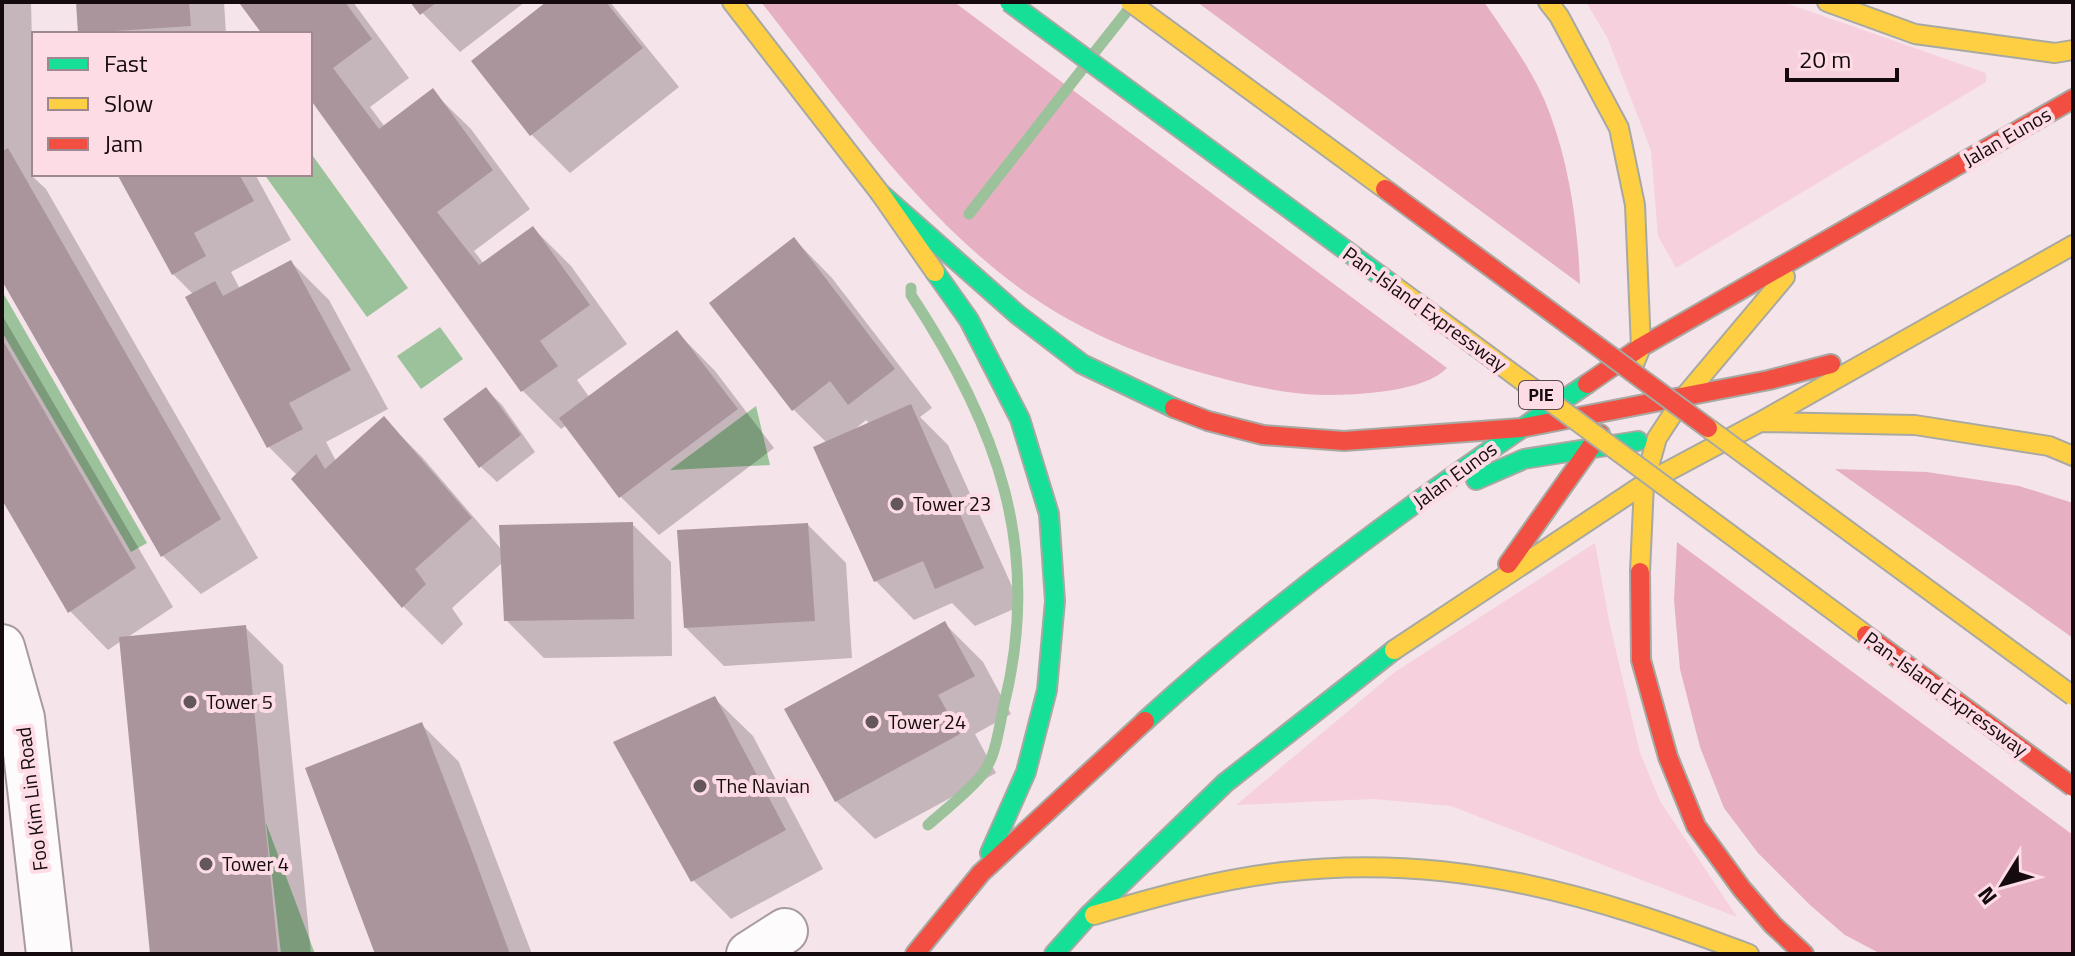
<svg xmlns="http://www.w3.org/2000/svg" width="2075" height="956" font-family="'Titillium Web',sans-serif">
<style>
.green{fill:#f6d0dc}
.forest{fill:#e6b0c2}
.water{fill:#9bc29a}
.shadow{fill:#0003;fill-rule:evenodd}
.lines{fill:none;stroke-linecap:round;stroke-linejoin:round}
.stream{stroke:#9bc29a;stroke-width:11}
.building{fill:#ab959d}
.street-casing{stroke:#a79b9f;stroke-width:48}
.fast-casing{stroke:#a7a9a2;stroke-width:22}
.slow-casing{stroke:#a7a9a2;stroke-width:22}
.jam-casing{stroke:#a7a9a2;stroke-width:22}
.street{stroke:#fefbfc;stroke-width:44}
.fast{stroke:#16e098;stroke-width:18}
.slow{stroke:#ffcf43;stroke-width:18}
.jam{stroke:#f24e42;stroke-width:18}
.fast-bridge-casing{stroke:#a7a9a2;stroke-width:22;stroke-linecap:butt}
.slow-bridge-casing{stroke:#a7a9a2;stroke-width:22;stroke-linecap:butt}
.jam-bridge-casing{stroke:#a7a9a2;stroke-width:22;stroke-linecap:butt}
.fast-bridge{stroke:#16e098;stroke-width:18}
.slow-bridge{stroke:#ffcf43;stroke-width:18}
.jam-bridge{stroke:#f24e42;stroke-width:18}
.poi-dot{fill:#63575b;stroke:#fddce6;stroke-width:3}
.labels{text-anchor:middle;stroke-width:8;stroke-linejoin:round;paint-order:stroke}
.shield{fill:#fddce6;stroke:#5b4a4f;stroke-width:2}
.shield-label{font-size:18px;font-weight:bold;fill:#150b0e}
.street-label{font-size:20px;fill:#150b0e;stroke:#fddce6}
.poi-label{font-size:20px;fill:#150b0e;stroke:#fddce6;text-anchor:start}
</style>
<rect width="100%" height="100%" fill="#f5e4e9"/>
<path class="green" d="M1586 2H1783L1986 73V82L1676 268 1658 236 1651 150 1607 37Z
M1595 543 1609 621 1640 753 1660 801 1737 917 1451 806 1374 799 1236 805 1395 672Z"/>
<path class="forest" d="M761 2H954L1447 368C1424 392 1358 395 1325 395 1281 394 1237 383 1195 371 1150 358 1107 341 1066 318 940 247 849 113 761 2Z
M1197 2H1484C1508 37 1535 73 1550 114 1570 168 1578 227 1580 284Z
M1835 469 1927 472 2019 486 2073 503V638Z
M1677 542 2073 835V954H1881L1845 935 1810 905 1758 853 1724 808 1700 747 1680 669 1674 600Z"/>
<path class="water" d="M310 152 408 288 367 317 264 174H310Z
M2 291 147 543 131 552 2 332Z
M440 327 463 359 421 389 397 356Z
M756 406 770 465 670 470Z
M266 823 315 954H281Z"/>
<path class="shadow" d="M2 2H31L35 174 31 175 46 189 258 558 201 594 163 556 2 277Z
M78 2H224L226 34H80Z
M245 2H353L409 78 370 107 385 127 432 91 471 129 530 209 474 251 484 264 533 228 571 266 627 344 577 380 590 398 677 332 715 371 774 448 659 535 621 497 567 425 561 429 523 391 310 97V34H264Z
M412 2H525L460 52Z
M549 2H610L679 87 570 173 532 135 474 61Z
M119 174H255L291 240 231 272 240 289 291 262 329 300 388 409 326 442 336 461 384 419 422 457 502 550 632 524 671 562 672 656 544 658 506 620 503 562 452 608 463 624 442 645 404 607 294 479 297 475 269 447 194 295 173 274Z
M794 239 832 278 932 408 920 417 948 445 1021 606 975 626 952 603 914 620 876 581 827 443 793 409ZM866 420 870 424 855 429Z
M2 315 173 607 125 639 245 627 283 665 311 954H152L121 641 108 650 70 611 2 496Z
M486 389 502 405 535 452 497 482 481 467 446 419Z
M808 525 846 563 852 658 724 666 686 628Z
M945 624 983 662 1011 714 975 734 996 773 875 839 836 801Z
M714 698 753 736 823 869 731 919 693 880Z
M421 724 459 762 532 954H377Z"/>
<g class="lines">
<path class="stream" d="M1094 53 1128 10
M969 214 1084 67
M911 288V295C997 426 1043 548 1004 705 999 727 996 757 982 775 967 793 946 809 928 825"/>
</g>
<path class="building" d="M76 2H189L191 26 115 31V34H78Z
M242 2H345L372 39 333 68 379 129 433 88 493 170 437 212 479 265 533 226 590 305 540 341 558 366 521 392 310 99V34H262L240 4Z
M410 2H437L420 15Z
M546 2H606L643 48 530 136 471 61Z
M8 148 221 519 161 557 2 281V152Z
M117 174H239L254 201 194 233 206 256 172 275Z
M794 237 895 369 848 405 830 381 792 411 709 303Z
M291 260 351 370 289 403 303 429 267 448 185 297 215 281 223 296Z
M677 330 738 409 619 498 559 418Z
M2 339 136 568 68 613 2 500Z
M486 387 521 435 479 468 443 419Z
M911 404 984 568 935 589 923 561 874 582 813 447Z
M384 416 472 518 415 569 426 584 402 608 291 479 316 454 325 469Z
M633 522 634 619 504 621 499 525Z
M808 523 815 621 684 628 677 530Z
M945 621 975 676 938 695 960 734 835 802 784 709Z
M246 625 278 954H150L119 637Z
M715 696 786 830 691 882 613 742Z
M422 722 470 846 510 954H375L305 768Z"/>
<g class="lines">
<defs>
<path id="street" d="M2 647 22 718 49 954
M749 954 785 931"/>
<path id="fast" d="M880 193 1018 315 1082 364 1174 408
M935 272 969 320 1020 419 1049 514 1055 601 1047 690 1026 772 990 853
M1476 480 1524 459 1638 441
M1145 721C1282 596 1433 487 1587 384
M1054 954 1088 916 1225 783 1394 650"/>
<path id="slow" d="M732 2 880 193 935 272
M1548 2 1559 16 1619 128 1635 205 1641 347 1632 369
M1827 2 1915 34 2055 53 2073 50
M1761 422 1915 425 2049 446 2073 456
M1640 572 1644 484 1657 438 1684 397 1785 277
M1394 650 1644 484 1760 422 2073 245
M1094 915C1156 897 1219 879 1283 872 1452 852 1593 895 1749 954"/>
<path id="jam" d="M1587 384 1641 347 2073 99
M1174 408 1208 421 1263 435 1344 441 1521 428 1769 380 1831 364
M1508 564 1600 434
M1640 572 1641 660 1668 757 1696 826 1742 889 1773 925 1804 954
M915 954 981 873 1145 721"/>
</defs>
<use href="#street" class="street-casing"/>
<use href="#fast" class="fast-casing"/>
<use href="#slow" class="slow-casing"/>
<use href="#jam" class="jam-casing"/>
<use href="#street" class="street"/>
<use href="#fast" class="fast"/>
<use href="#slow" class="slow"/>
<use href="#jam" class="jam"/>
<defs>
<path id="fast-bridge" d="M1009 2 1397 288"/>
<path id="slow-bridge" d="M1130 2 1385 189
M1397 288 1866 635
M1708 428 2073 696"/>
<path id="jam-bridge" d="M1385 189 1708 428
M1866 635 2073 787"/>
</defs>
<use href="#fast-bridge" class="fast-bridge-casing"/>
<use href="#slow-bridge" class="slow-bridge-casing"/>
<use href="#jam-bridge" class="jam-bridge-casing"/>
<use href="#fast-bridge" class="fast-bridge"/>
<use href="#slow-bridge" class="slow-bridge"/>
<use href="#jam-bridge" class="jam-bridge"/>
</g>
<g class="poi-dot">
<circle cx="897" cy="504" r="8"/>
<circle cx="190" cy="702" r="8"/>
<circle cx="872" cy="722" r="8"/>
<circle cx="700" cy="786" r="8"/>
<circle cx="206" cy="864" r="8"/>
</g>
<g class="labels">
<rect class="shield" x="1519" y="381" width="44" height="28" rx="6"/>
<g class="shield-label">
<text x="1541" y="401">PIE</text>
</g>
<g class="street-label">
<text transform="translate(2007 137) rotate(-30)" y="7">Jalan Eunos</text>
<text transform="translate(1425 309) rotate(36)" y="7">Pan-Island Expressway</text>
<text transform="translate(1455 475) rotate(-36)" y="7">Jalan Eunos</text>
<text transform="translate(1946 694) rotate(36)" y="7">Pan-Island Expressway</text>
<text transform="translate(32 799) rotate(-97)" y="7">Foo Kim Lin Road</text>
</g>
<g class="poi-label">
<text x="913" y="511">Tower 23</text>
<text x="206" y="709">Tower 5</text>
<text x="888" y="729">Tower 24</text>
<text x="716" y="793">The Navian</text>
<text x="222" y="871">Tower 4</text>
</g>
</g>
<rect width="2075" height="956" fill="none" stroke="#150b0e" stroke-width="8"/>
<rect x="32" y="32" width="280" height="144" fill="#fddce6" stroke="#a08890" stroke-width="2"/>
<rect x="48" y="58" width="40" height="12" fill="#16e098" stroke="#a08890" stroke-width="2"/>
<text x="104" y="72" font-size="24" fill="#150b0e">Fast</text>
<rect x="48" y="98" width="40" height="12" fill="#ffcf43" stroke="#a08890" stroke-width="2"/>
<text x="104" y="112" font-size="24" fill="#150b0e">Slow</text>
<rect x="48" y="138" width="40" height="12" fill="#f24e42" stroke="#a08890" stroke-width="2"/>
<text x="104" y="152" font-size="24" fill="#150b0e">Jam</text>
<g transform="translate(2003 884) rotate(233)" stroke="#fddce6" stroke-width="6" paint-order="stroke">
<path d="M0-6L14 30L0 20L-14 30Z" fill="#150b0e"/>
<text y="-12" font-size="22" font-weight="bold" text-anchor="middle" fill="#150b0e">N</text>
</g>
<path d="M1787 68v12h110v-12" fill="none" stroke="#150b0e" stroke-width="4"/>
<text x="1799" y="68" font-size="24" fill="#150b0e" stroke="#fddce6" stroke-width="6" paint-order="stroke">20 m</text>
</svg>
